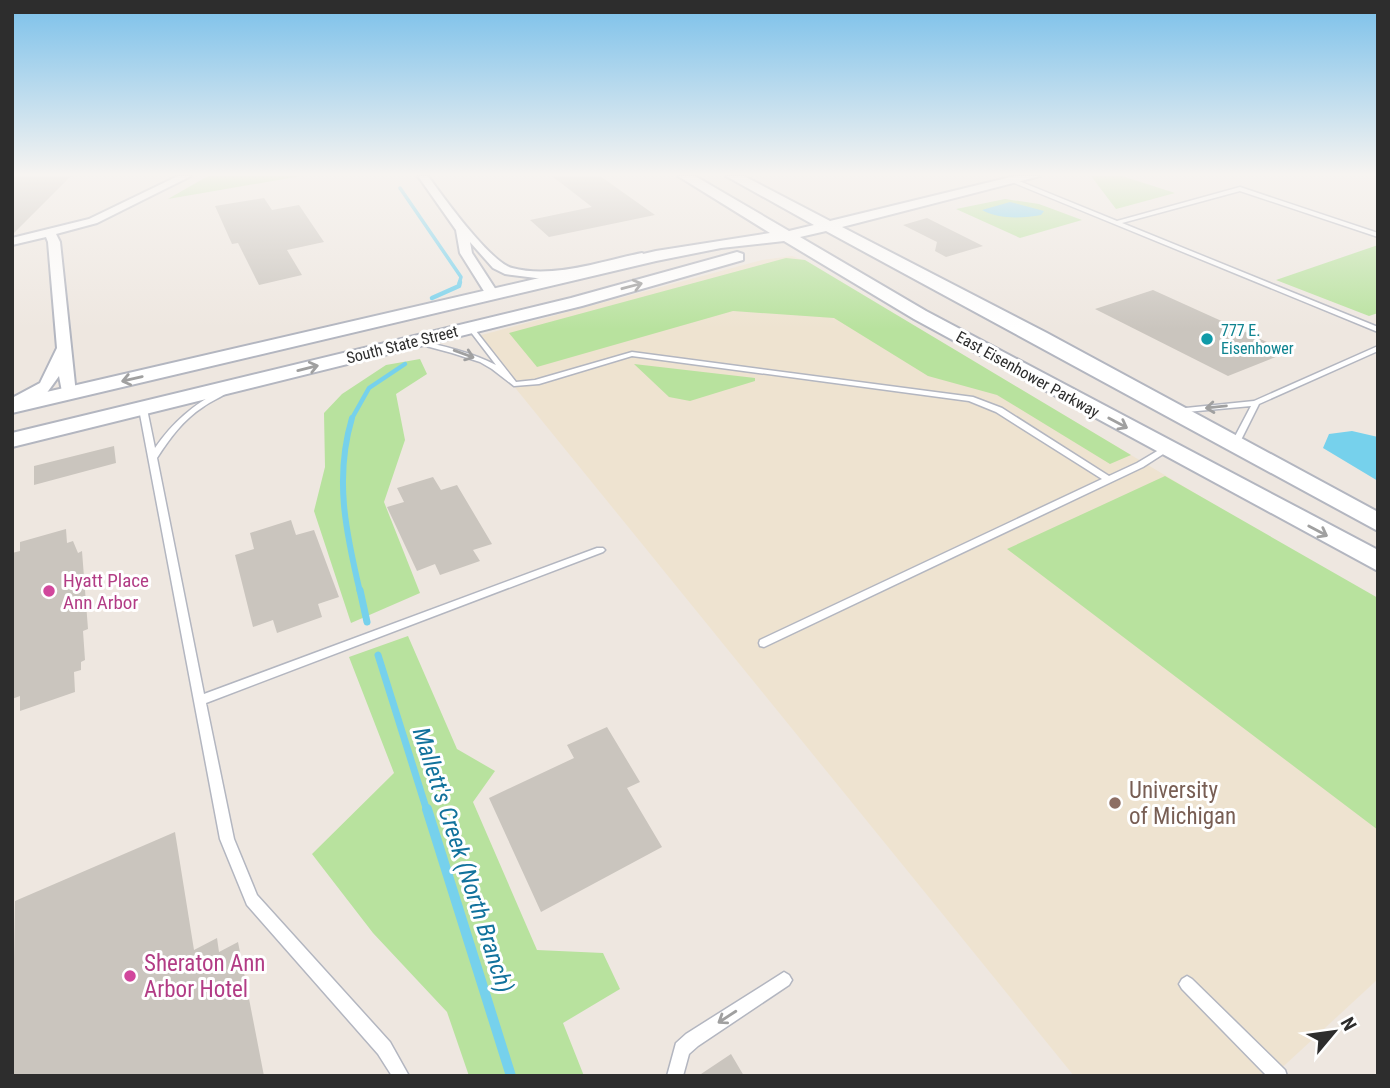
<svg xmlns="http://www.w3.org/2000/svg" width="1390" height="1088" font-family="'Roboto Condensed',sans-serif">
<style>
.education{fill:#eee3d0}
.green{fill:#b8e29e}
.water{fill:#76d1ec}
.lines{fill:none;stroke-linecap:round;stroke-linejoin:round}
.stream-far4{stroke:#76d1ec;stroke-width:3.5}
.stream-far3{stroke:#76d1ec;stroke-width:4.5}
.stream-far2{stroke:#76d1ec;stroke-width:6}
.stream-far1{stroke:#76d1ec;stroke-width:7}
.stream{stroke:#76d1ec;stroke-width:10}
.building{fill:#cac5be}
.lane-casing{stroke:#b3b6c0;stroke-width:3}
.street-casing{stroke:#b3b6c0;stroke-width:4}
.secondary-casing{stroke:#b3b6c0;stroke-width:4}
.lane{fill:#fff;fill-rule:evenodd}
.street{fill:#fff;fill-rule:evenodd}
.secondary{fill:#fff;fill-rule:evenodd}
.oneway{stroke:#a0a0a0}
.culture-dot{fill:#0f9aa8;stroke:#fff;stroke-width:2.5}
.hotel-dot{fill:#d1479c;stroke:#fff;stroke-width:2.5}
.education-dot{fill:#8d6e63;stroke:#fff;stroke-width:2.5}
.labels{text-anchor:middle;stroke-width:6;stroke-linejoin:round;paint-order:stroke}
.far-culture-label{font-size:16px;fill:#0d838f;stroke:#fff;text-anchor:start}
.far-street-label{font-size:16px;fill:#2d2d2d;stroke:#fff}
.hotel-label{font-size:19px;fill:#b23c85;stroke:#fff;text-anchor:start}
.near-education-label{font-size:23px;fill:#785e54;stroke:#fff;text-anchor:start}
.near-hotel-label{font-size:23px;fill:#b23c85;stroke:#fff;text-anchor:start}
.near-water-label{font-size:24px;font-style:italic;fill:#11729c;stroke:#fff}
</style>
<rect width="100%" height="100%" fill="#eee7e0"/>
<path class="education" d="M792 256 805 261 1378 602V979L1273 1076H1074L474 337 762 260Z"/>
<path class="green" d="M208 176H301L168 199Z
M1091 176H1122L1175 193 1116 209Z
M1005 199 1039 204 1082 220 1020 238 956 209Z
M1378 245V313L1369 316 1276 280Z
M786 258 805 260 1131 455 1110 464 997 395 928 376 834 318 733 311 537 367 509 333Z
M420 359 427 374 396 394 405 440 384 502 420 593 351 623 314 511 325 467 324 413 342 394 386 365Z
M634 364 755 378V381L690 401 669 397Z
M1165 476 1378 598V830L1007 549Z
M408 636 457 749 495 771 473 802 537 950 603 953 620 989 563 1023 584 1076H469L447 1012 373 933 312 854 394 773 349 657Z"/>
<path class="water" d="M1010 202 1044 211 1041 215C1022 218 1000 220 982 210Z
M1352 431 1378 437V481L1323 448 1329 434Z"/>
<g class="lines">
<path class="stream-far4" d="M400 188 461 277 459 284"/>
<path class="stream-far3" d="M432 298 459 286 460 282
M351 420 369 388 405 364"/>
<path class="stream-far2" d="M352 418C334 478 346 533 360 592"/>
<path class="stream-far1" d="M360 590 367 622
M378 655 427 811"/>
<path class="stream" d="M427 809 511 1076"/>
</g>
<path class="building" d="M12 176H71L12 235Z
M552 176H600L655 215 549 237 530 220 592 207Z
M264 198 272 210 299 205 324 242 287 250 302 275 259 285 238 243 232 244 215 206Z
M927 218 983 246 946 257 935 251 937 242 903 225Z
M1153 290 1237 328 1288 352 1228 376 1095 309Z
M114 446 116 463 34 485V466Z
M433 477 441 490 457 485 492 544 473 550 480 561 440 575 435 564 417 571 387 507 404 502 397 488Z
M291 520 296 535 314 530 339 597 318 604 322 617 277 633 273 620 253 627 235 555 254 549 250 533Z
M66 529 67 543 73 541 78 553 82 551 88 629 83 631 85 660 81 662V670L74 672 75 692 20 711V696L12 699V553L20 551V542Z
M607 727 640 782 627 788 662 847 541 912 489 798 574 758 567 745Z
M175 832 194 950 217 938 219 952 238 942 264 1076H12L15 901Z
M731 1054 744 1076H698Z"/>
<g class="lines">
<defs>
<path id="lane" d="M1014 179 1117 221 1240 187 1378 233V237L1240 191 1122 223 1378 327V332L1012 182 1011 181Z
M470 325 472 326 516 382 535 380 632 352 973 397 1002 408 1109 476 1137 463 1164 447 1167 446 1171 449 1143 467 764 647 760 646 759 643 760 640 1102 479 996 412 969 401 632 356 539 384 514 386 492 369 480 362 452 353 411 342 415 340C443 346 471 352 496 365L467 327Z
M1378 346V351L1259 404 1238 446 1235 447 1231 444 1251 406 1176 413 1172 411 1176 409 1254 401Z
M221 390H227L228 392C220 398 211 401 203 407 183 420 170 438 157 458L204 694 597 548H603L605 550 603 552 206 703 234 839 257 895 390 1042 409 1076H392L378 1054 247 905 220 839 139 409 143 407 147 409 155 448C173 422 193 405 221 390Z
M784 972 789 975 792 980 789 985 698 1046 689 1054 683 1076H667L676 1043 686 1034Z
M1187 976 1192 979 1285 1070 1287 1076H1267L1182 989 1179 984 1182 979Z"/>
<path id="street" d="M178 176H191L97 223 56 234 60 242 76 394 73 397H63L59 376 46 394 12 409V398L40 383 57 348 48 242 46 237 12 245V238L89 219Z
M418 176H428C443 197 490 262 512 268 553 279 602 261 642 253L648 257 544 279 505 274 493 268 470 242 472 253 498 293 487 296 460 253 456 230Z"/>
<path id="secondary" d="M678 176H695L789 231 814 225 726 176H744L830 221 1015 176H1040L842 227 1047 333 1378 512V531L826 231 800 237 926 311 1378 550V571L914 319 784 241 721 248 656 261 12 413V400L656 251 770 233Z
M737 252 743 254V260L582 306 12 447V433L571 298Z"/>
</defs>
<use href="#lane" class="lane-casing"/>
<use href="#street" class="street-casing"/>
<use href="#secondary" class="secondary-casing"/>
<use href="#lane" class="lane"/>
<use href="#street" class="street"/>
<use href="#secondary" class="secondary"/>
</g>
<defs><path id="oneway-shaft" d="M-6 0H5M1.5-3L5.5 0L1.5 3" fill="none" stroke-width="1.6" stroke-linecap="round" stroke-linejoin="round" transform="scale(1.75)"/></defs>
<g class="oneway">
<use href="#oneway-shaft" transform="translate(632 286) rotate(-15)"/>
<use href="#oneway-shaft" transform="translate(464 354) rotate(20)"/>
<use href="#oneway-shaft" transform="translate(308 368) rotate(-14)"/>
<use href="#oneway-shaft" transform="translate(132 379) rotate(167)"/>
<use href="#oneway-shaft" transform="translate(1216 407) rotate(174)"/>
<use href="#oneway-shaft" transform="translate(1118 423) rotate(28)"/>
<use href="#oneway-shaft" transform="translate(1318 531) rotate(28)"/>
<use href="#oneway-shaft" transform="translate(727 1017) rotate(147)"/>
</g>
<linearGradient id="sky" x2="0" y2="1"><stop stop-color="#7ac0ea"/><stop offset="0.53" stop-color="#f7f4f1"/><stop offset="1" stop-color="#f7f4f1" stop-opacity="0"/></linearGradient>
<rect width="1390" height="329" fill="url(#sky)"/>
<circle class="culture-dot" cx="1207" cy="339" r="7"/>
<g class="hotel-dot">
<circle cx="49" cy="591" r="7"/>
<circle cx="130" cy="976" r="7"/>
</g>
<circle class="education-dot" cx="1115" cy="803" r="7"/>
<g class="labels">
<g class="far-culture-label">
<text x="1221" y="336">777 E.<tspan x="1221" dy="18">Eisenhower</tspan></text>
</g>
<g class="far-street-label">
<text transform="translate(402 344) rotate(-14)" y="6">South State Street</text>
<text transform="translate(1028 374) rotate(29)" y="6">East Eisenhower Parkway</text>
</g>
<g class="hotel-label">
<text x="63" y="587">Hyatt Place<tspan x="63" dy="22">Ann Arbor</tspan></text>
</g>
<g class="near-education-label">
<text x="1129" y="798">University<tspan x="1129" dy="26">of Michigan</tspan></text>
</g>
<g class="near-hotel-label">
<text x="144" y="971">Sheraton Ann<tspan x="144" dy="26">Arbor Hotel</tspan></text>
</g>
<g class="near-water-label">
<text transform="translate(463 860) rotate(72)" y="8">Mallett's Creek (North Branch)</text>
</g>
</g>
<rect width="1390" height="1088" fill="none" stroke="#2d2d2d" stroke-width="28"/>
<g transform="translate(1334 1032) rotate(61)" stroke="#ffffff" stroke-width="5" paint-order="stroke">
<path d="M0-5L12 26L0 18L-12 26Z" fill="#2d2d2d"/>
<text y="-10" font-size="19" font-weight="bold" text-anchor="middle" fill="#2d2d2d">N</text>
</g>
</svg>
